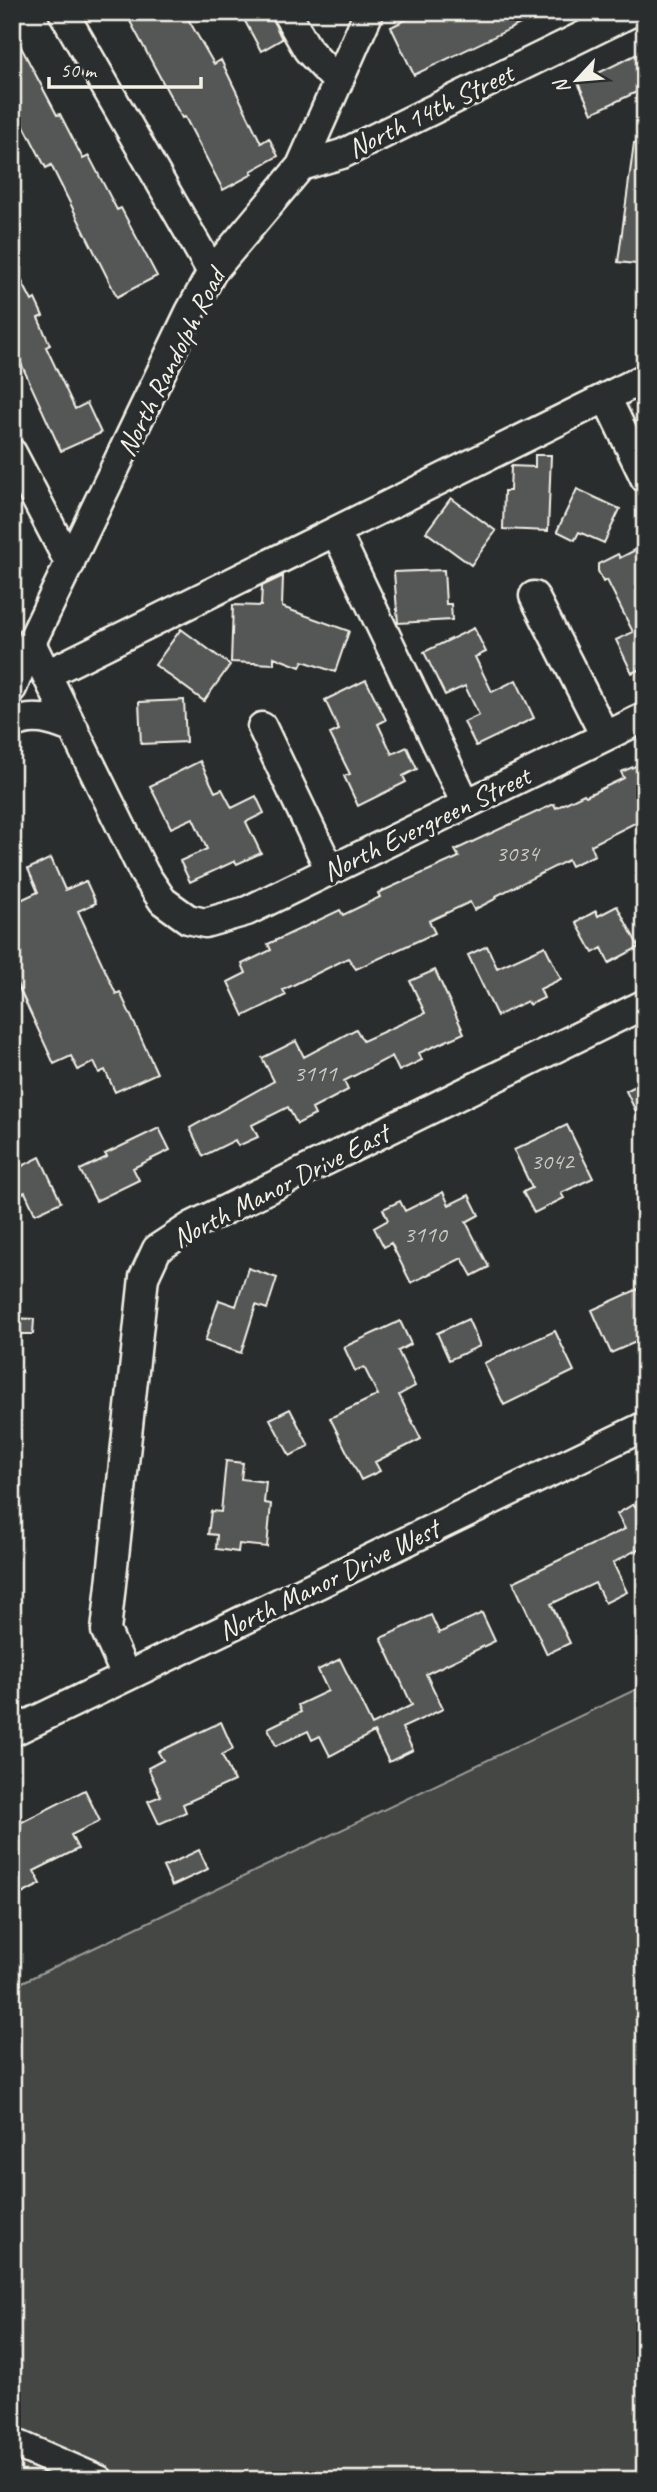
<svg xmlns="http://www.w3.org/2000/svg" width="657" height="2492" font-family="Caveat,sans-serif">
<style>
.green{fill:#444645;stroke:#9c9c96;stroke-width:2}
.building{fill:#555756;stroke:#f4f1e8;stroke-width:2}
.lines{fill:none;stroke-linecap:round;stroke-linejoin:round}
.minor-casing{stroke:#f4f1e8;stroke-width:33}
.minor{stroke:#2a2d2e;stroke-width:28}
.labels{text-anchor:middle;stroke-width:7;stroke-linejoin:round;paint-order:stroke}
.number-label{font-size:24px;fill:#cccac4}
.street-label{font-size:28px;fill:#f4f1e8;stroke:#2a2d2e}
</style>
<rect width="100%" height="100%" fill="#2a2d2e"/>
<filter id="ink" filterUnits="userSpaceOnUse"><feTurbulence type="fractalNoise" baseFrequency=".0143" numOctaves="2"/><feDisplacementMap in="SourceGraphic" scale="14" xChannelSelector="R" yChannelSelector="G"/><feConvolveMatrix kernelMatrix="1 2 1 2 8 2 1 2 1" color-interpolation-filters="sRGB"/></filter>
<g filter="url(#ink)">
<path class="green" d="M645 1685V2480H12V1987Z"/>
<path class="building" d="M125 12H184L214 64 221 60 261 143 269 138 278 156 251 171 253 174 223 190 185 117 182 118Z
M240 12H269L282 39 261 51Z
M421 12H545L414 75 391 27Z
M12 30 57 115 60 114 83 159 89 156 117 210 121 208 157 276 117 297 51 165 46 168 19 116 12 119Z
M645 50V88L592 113 578 83Z
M634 143H645V265L618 262Z
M12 262 32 301 35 299 43 316 38 318 50 345 46 347 75 409 87 403 101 433 61 451 19 359 12 362Z
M535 455H551L548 531 503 529 504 491H510L511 466 535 467Z
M577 489 620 509 604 543 579 532 575 540 557 531Z
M451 498 496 531 471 565 426 532Z
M645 545V667L632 673 616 640 633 632 607 580 603 582 598 571V564L618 554 620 558Z
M444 570 446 604H451L452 620 398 623 394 572Z
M283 576 282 607 349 631 335 672 303 661 300 667 274 657V664L231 662 233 605 261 606 262 586Z
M474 628 486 652 475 657 492 692 516 680 534 718 476 746 464 722 479 715 465 686 445 695 424 652Z
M181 629 230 665 204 701 155 665Z
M366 680 386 720 378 724 392 754 407 747 417 769 403 776 406 782 358 806 344 776 350 774 330 734 339 730 325 700Z
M184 700 186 742 141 744 139 702Z
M200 761 215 792 222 789 232 808 256 796 264 813 246 822 261 853 237 864 235 861 190 882 180 861 207 849 193 818 171 828 150 786Z
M645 762V818L591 845 595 855 571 866 568 860 496 896 497 898 474 910 470 902 429 921 435 933 356 969 348 958 283 990 286 995 244 1016 228 982 246 973 242 964 271 950 268 944 340 910 343 915 380 897 378 893 459 857 455 850 554 804 556 808 584 794 586 796 624 778 621 772Z
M51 858 65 890 86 881 96 903 78 911 116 994 120 992 157 1073 115 1092 105 1070 99 1073 94 1062 78 1070 71 1056 54 1064 12 973V904L38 892 28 869Z
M617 906 639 947 609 963 602 948 593 953 576 922 596 911 598 916Z
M487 946 497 968 545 946 561 979 540 989 544 998 529 1005 527 1001 497 1016 468 955Z
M435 970 464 1033 419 1053 422 1060 399 1071 392 1056 344 1081 348 1090 312 1109 315 1115 297 1124 288 1107 252 1125 258 1137 238 1146 235 1140 203 1156 190 1128 274 1081 262 1058 296 1041 304 1057 356 1029 363 1041 425 1013 410 981Z
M645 1081V1130L626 1091Z
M567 1125 593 1178 561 1193 564 1198 534 1213 523 1192 532 1188 514 1150Z
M159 1128 170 1150 133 1168 139 1180 96 1201 80 1170 107 1157 105 1154Z
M40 1157 61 1202 35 1214 25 1192 12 1198V1171Z
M443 1192 449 1205 469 1195 479 1215 466 1222 489 1267 472 1276 462 1258 411 1283 391 1243 384 1247 374 1228 388 1220 383 1209 400 1201 405 1211Z
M248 1268 277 1278 267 1309 256 1305 241 1353 205 1341 219 1300 236 1306Z
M638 1289 645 1304V1338L611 1353 592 1310Z
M12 1318 34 1319 33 1334H12Z
M468 1319 480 1346 449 1360 437 1333Z
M400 1321 411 1344 398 1351 415 1386 399 1395 421 1439 375 1462 380 1471 361 1480 330 1418 378 1395 364 1367 355 1371 344 1347Z
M555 1331 574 1371 504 1405 484 1363Z
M290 1409 309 1446 290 1456 270 1419Z
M226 1461 243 1463 241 1479 266 1482 264 1503 271 1504 267 1547 239 1544 238 1552 216 1549 217 1535 208 1534 211 1511 221 1512Z
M634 1504 645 1524V1545L613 1563 627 1592 605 1603 595 1583 551 1604 570 1643 547 1654 513 1582 625 1529 617 1514Z
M482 1613 495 1641 426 1674 443 1709 402 1728 413 1750 389 1762 374 1732 330 1756 320 1736 312 1740 308 1731 276 1746 268 1728 301 1712 298 1705 328 1691 318 1670 340 1659 372 1725 412 1705 381 1638 431 1615 439 1633Z
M221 1722 233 1749 222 1755 234 1781 183 1804 186 1812 159 1824 148 1801 161 1796 148 1768 163 1760 158 1752Z
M85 1790 100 1821 71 1835 78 1849 34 1871 41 1884 12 1899V1827Z
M199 1850 208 1869 172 1886 163 1867Z"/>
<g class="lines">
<defs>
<path id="minor" d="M63 12 212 272
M286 12 308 50 337 81
M301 166 342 154 632 12
M606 397 645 478
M12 453 70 564
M336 532 466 804
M534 596 605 736
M31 643 144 873 163 901 188 919 205 923 247 911 645 717
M47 674 645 378
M12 688 31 643 190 312 212 272 301 166 369 12
M12 724C34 713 53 721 74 729
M262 727 330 870
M126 1676 106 1631 144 1277 157 1249 192 1226 645 1004
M12 1732 645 1426
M12 2442 99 2480"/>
</defs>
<use href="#minor" class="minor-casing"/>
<use href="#minor" class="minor"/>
</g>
</g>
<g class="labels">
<g class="number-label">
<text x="517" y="861">3034</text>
<text x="315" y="1081">3111</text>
<text x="552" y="1169">3042</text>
<text x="425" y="1242">3110</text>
</g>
<g class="street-label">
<text transform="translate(430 110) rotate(-26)" y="10">North 14th Street</text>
<text transform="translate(170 362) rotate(-63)" y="10">North Randolph Road</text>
<text transform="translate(426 823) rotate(-26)" y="10">North Evergreen Street</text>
<text transform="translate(280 1185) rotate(-27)" y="10">North Manor Drive East</text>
<text transform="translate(328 1579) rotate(-26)" y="10">North Manor Drive West</text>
</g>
</g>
<rect width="657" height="2492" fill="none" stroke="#2a2d2e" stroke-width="42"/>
<rect x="21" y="21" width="615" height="2450" fill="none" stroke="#f4f1e8" stroke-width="2.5" filter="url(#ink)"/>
<g transform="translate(577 80) rotate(244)" stroke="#2a2d2e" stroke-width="5" paint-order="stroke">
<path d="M0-5L12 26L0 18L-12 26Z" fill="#f4f1e8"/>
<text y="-10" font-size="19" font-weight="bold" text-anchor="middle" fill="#f4f1e8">N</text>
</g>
<path d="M49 77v10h152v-10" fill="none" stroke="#f4f1e8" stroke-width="3.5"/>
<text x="60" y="77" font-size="21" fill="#f4f1e8" stroke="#2a2d2e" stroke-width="5" paint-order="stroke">50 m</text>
</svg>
